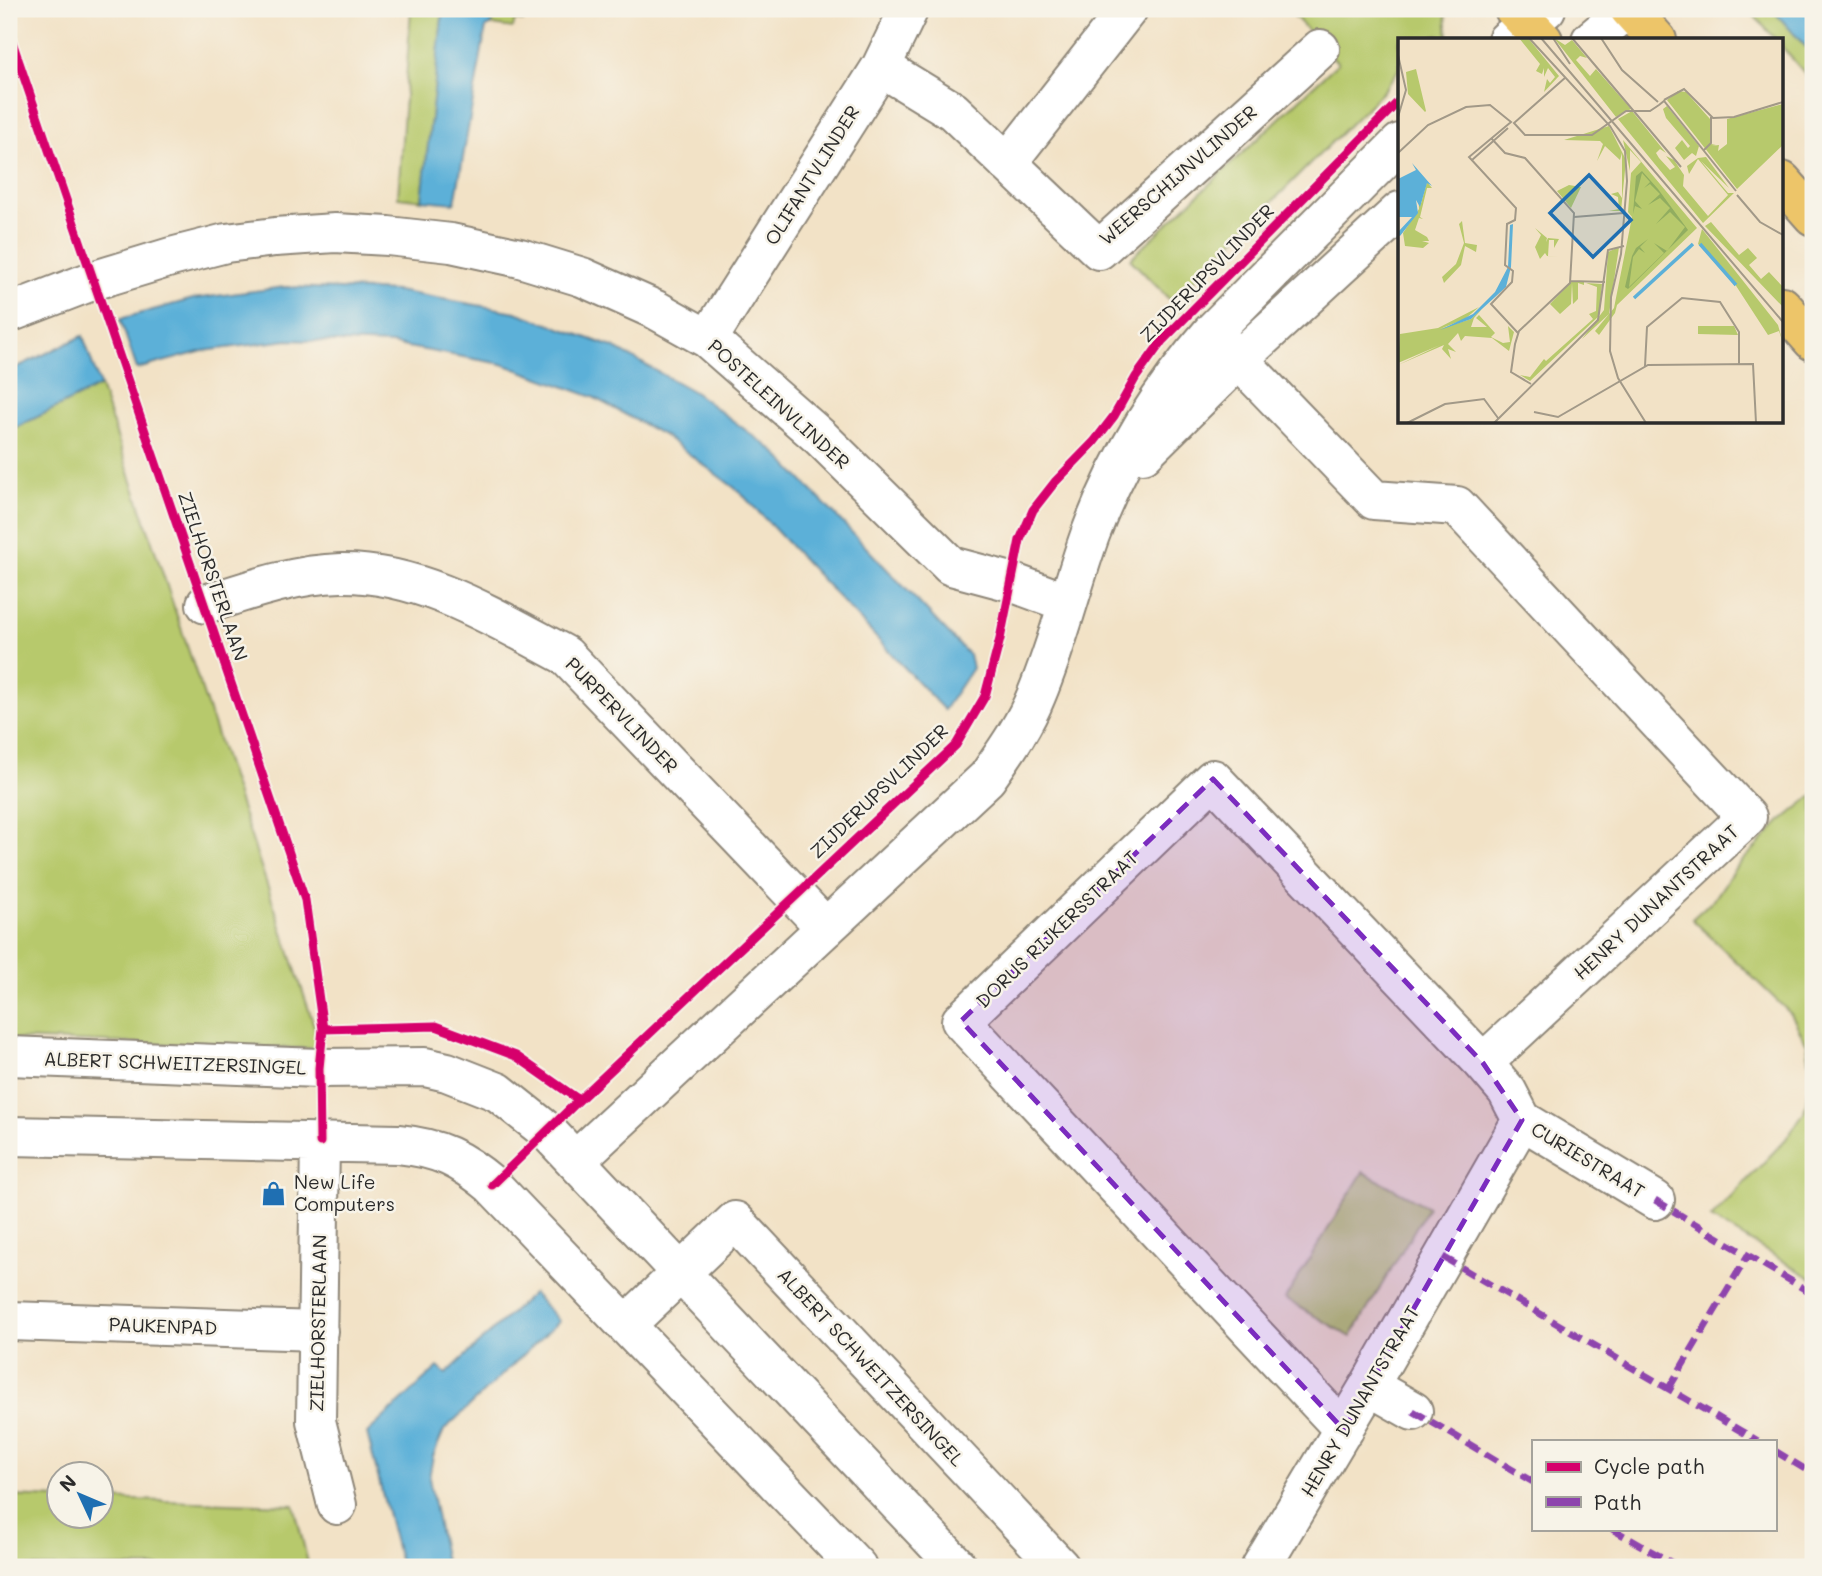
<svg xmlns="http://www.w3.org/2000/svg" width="1822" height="1576" font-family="Mali,sans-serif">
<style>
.green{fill:#b7c96c;stroke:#717a4c;stroke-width:2}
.water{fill:#5cb0d8;stroke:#446e82;stroke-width:2}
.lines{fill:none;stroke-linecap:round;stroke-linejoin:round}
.minor-casing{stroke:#8e8678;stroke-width:42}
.major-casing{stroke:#8e8678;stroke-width:42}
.minor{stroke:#fff;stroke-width:38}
.major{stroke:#edc569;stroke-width:38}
.quiet{stroke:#8e44ad;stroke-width:7;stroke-dasharray:14 7;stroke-linecap:butt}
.cycleway-casing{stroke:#f7f3e8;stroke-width:13}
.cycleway{stroke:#d6006c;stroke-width:9}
.marked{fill:#7b2cbf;fill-opacity:0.2;stroke:#7b2cbf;stroke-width:5;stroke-dasharray:14 9;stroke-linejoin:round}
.labels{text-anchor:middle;stroke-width:5;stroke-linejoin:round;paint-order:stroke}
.street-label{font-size:19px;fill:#2b2b2b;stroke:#f7f3e8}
.poi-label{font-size:19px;fill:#2b2b2b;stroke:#f7f3e8;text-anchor:start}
.inset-river{fill:none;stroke:#5cb0d8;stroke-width:3.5}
.inset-road{fill:none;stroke:#a29988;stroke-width:2}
.view{fill:#1f6fb2;fill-opacity:0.15;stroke:#1f6fb2;stroke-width:3.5}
.inset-edge{fill:none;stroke:#2b2b2b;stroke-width:3.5}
</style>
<rect width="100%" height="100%" fill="#f7f3e8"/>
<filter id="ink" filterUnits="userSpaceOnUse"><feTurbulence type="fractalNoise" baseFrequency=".0143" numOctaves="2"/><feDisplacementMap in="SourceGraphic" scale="14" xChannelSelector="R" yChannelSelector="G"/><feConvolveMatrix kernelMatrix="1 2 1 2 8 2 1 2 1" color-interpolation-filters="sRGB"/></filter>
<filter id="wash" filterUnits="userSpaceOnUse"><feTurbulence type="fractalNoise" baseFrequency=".00686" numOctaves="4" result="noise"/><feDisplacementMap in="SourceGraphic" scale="28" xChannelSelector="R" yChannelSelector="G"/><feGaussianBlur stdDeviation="1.57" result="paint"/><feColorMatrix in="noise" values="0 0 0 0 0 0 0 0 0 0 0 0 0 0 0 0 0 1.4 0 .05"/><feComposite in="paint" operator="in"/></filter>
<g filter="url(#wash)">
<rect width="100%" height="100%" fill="#f2e2c6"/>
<path class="green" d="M411 9H443L422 200 398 197Z
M494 9H525L523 21 515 20 513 28 491 25Z
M1288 9H1443L1446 15 1448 38 1435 35 1429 40H1400V68L1382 92 1172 302 1130 259 1338 63Z
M1748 9H1772L1813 55V83L1782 47V40H1776Z
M100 386 322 1049 9 1039V431Z
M1813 795V1279L1711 1218 1787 1138 1804 1112 1812 1079 1807 1044 1791 1014 1692 919 1716 897 1733 871 1780 822Z
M1363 1172 1428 1207 1351 1337 1285 1299Z
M9 1496 59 1498 60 1516H102V1499L294 1505 309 1567H9Z"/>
<path class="water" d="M443 9H494L491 25 486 27 455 203 422 200Z
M1772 9H1813V55Z
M285 287 397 291 516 312 615 348 694 392 774 451 969 655 972 668 944 710 740 492 665 436 593 397 502 364 391 344 288 340 203 351 137 369 120 319 193 299Z
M83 336 100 386 9 431V371Z
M533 1293 559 1321 444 1430 433 1456 429 1478 446 1567H401L367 1433 438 1367 446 1374Z"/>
</g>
<g filter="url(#ink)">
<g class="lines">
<defs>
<path id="minor" d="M1507 40 1546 9
M1591 40 1628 9
M881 67 953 111 1099 250 1320 49
M1007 163 1128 9
M9 313 92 281 171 257 226 243 275 237 335 233 388 236 451 243 520 258 582 277 656 310 708 339 821 438 951 566 1011 582 1068 603
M1212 332 1374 500 1457 506 1747 817 1483 1063 1507 1091 1522 1120 1369 1386 1261 1567
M708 339 881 67 908 11 904 9
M1143 454 1239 359 1400 211
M206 604C249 590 295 574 341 573 422 572 495 618 565 655L826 928
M9 1056 319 1068 425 1067 447 1072 498 1092 547 1131 958 1567
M1522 1120 1655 1200
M9 1136 398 1144C439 1148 461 1159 492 1185L857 1567
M320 1142 316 1421 337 1505
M575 1161 987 778C1005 752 1024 726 1036 696 1058 644 1071 588 1090 535 1118 460 1159 392 1212 332L1400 143
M9 1321 318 1331
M627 1324 735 1221 1060 1567
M1369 1386 1413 1411
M1344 1430 961 1021 1213 779 1483 1063"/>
<path id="major" d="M1514 9 1543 40
M1629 9 1657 40
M1782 181 1813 216
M1782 306 1813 341"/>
</defs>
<use href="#minor" class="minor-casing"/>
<use href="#major" class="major-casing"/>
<use href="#minor" class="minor"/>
<use href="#major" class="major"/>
<path class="quiet" d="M1655 1200 1813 1294
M1443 1257 1758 1441
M1669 1388 1748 1255
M1413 1411 1533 1482
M1775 1451 1813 1474
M1612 1529 1679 1567"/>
<defs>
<path id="cycleway" d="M9 33 305 900 323 1029 319 1068 320 1142
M323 1029 436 1026 516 1056 579 1100
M492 1185 579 1100 956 745 985 696 1000 639 1020 540 1033 510 1055 482 1094 442 1114 416 1136 377 1162 341 1400 100"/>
</defs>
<use href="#cycleway" class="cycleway-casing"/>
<use href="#cycleway" class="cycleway"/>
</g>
</g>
<path class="marked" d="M1213 779 1483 1063 1522 1120 1344 1430 961 1021Z"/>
<defs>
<symbol id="shop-bare" viewBox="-9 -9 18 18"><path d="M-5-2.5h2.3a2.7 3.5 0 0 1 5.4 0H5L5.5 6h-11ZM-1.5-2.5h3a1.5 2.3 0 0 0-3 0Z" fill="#1f6fb2" stroke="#f7f3e8" stroke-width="2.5" paint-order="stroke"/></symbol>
</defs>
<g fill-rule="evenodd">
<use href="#shop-bare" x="256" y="1176" width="35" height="35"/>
</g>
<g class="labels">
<g class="street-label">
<text transform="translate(812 175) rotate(-58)" y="7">OLIFANTVLINDER</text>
<text transform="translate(1178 175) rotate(-41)" y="7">WEERSCHIJNVLINDER</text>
<text transform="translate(1207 273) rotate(-46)" y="7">ZIJDERUPSVLINDER</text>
<text transform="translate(779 404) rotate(42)" y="7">POSTELEINVLINDER</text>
<text transform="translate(213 576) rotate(71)" y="7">ZIELHORSTERLAAN</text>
<text transform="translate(622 715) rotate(46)" y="7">PURPERVLINDER</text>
<text transform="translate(879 791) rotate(-44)" y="7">ZIJDERUPSVLINDER</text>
<text transform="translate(1656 902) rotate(-43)" y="7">HENRY DUNANTSTRAAT</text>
<text transform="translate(1057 929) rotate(-44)" y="7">DORUS RIJKERSSTRAAT</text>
<text transform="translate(175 1063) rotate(2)" y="7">ALBERT SCHWEITZERSINGEL</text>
<text transform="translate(1588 1160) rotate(31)" y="7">CURIESTRAAT</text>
<text transform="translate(318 1323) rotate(-89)" y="7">ZIELHORSTERLAAN</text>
<text transform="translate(163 1326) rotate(2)" y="7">PAUKENPAD</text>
<text transform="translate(871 1367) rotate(47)" y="7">ALBERT SCHWEITZERSINGEL</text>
<text transform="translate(1360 1401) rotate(-60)" y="7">HENRY DUNANTSTRAAT</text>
</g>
<g class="poi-label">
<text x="294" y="1189">New Life<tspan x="294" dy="22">Computers</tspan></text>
</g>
</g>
<g transform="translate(1398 38)">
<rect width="385" height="385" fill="#f2e2c6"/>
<path d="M121 0H130L161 38 146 54 149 41 152 45 157 39 150 30 146 39V30L144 36 138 33 142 26ZM156 0 167 7 174 2 189 20 182 18 178 22 192 38 198 31 233 71 218 79ZM18 31 28 73 27 74 10 56 8 34ZM280 53 288 54 312 81 313 106 318 107 313 108 321 107 320 113 329 106V81L385 66V107L339 151 269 62ZM269 68 301 108 298 118 294 115 286 122 277 110 284 102 290 110 292 108 268 80 265 71ZM234 73 268 115 262 111 258 115 261 120 272 132 277 129 268 118 276 122 286 137 285 148 310 178 330 157 300 121 291 136 289 128 300 120 308 119 331 150 303 123 330 155H336L305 185 220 81ZM211 88 228 122 223 173H211L221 171 220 159 213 156 220 154 224 160V115L222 122 207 108 199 123 205 106 202 103 166 102ZM225 102 299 190 219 267 217 275 201 297 197 293 216 270 234 179 230 174 233 135 243 124 232 112V133ZM27 142 22 169 29 144 34 150H29L22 179 25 181 21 180 17 192 29 199 31 203H24L31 205 25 210 7 208 5 195 21 171 20 145ZM171 147 183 149 173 170 159 153ZM64 183 67 205 79 207 78 214 67 208 63 227 46 245 44 239 58 226 66 205 61 186ZM313 184 341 217 350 210 359 220 351 227 363 241 371 234 385 249V269L307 188ZM137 190 149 200 148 204 150 200 161 201 156 210V202H151L150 218 160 219 149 218 147 215 142 221 137 209 143 197ZM304 191 380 287 385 305 381 293 370 297 331 237 300 206ZM221 209 211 276 184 301 206 272 210 214ZM173 244H186V247L180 245V261L175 266 174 245 173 266 162 276 152 266ZM188 245 204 246 201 278 132 343 122 337 132 339 146 321 148 323 195 281 191 276 198 273 199 249ZM81 269 67 281 42 291 73 281 84 271 76 280 73 289H89L78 280 81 277 97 295 93 299 105 305 112 304 110 288 116 294 111 313 94 300 67 298 63 303 60 295 50 306 58 314 50 311 53 321 44 311 46 307 0 327 42 307 0 325 2 296 40 290ZM300 288H336L340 297 300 296Z" fill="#b7c96c"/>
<path d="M244 133 260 151 290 192 230 251 227 249 234 218 238 210 250 201 242 209 247 215 241 211 235 219 231 249 266 215 256 205 269 213 287 189 272 174 258 186 272 170 262 160 250 167 262 156 252 146 246 150 252 144 244 135 237 163 244 171 237 168 235 176 238 138Z" fill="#91ad60"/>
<path d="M14 125 34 148 29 145 22 169 18 162 20 175 2 198 0 197V194L14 179H0V141L18 132ZM115 186 113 229 108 249 73 281 42 292 75 276 97 254 110 229 112 187Z" fill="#5cb0d8"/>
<path class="inset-river" d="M302 206 338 247M236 260 295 206"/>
<path class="inset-road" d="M131 0 212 88 227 113 229 143 223 216 213 259 212 313 220 340 248 385M143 0 385 284M155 0 172 26M174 0 283 129M203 0 224 32 260 64M0 17 8 52 0 79M168 39 116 85 127 97H194L228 73H252L261 67M266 62 286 51 315 80 336 79 385 64M261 67 266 63 338 153M93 100 107 115 127 120 176 175 172 245 121 293 117 306 113 334 133 346M306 112 313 105V79M0 115 30 87 68 69 92 67 113 84 71 119 118 170 117 182 109 186 107 227 115 233 114 244 93 266 120 295M74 122 110 90M339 157 362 184 385 197M176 179 226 175M173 243 207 244M247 328 249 289 284 260 322 264 341 294V326M136 374 160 379 250 327 355 326 358 385M9 385 47 366 86 361 100 380M96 385 200 282 210 212 226 208"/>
<path class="view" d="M191 137 233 182 195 219 152 175Z"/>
<rect width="385" height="385" class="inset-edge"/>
</g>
<rect width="1822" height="1576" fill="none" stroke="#f7f3e8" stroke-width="35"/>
<rect x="1532" y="1440" width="245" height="91" fill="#f7f3e8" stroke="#a5a39c" stroke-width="2"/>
<rect x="1546" y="1462" width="35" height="10" fill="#d6006c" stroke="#a5a39c" stroke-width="2"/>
<text x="1594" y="1474" font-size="21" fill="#2b2b2b">Cycle path</text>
<rect x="1546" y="1497" width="35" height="10" fill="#8e44ad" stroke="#a5a39c" stroke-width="2"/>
<text x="1594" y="1510" font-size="21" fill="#2b2b2b">Path</text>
<g transform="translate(80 1495) rotate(314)"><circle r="33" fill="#f7f3e8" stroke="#a5a39c" stroke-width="2"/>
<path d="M0-5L12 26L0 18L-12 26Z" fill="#1f6fb2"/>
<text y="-10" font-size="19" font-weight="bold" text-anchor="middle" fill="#2b2b2b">N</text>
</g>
</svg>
